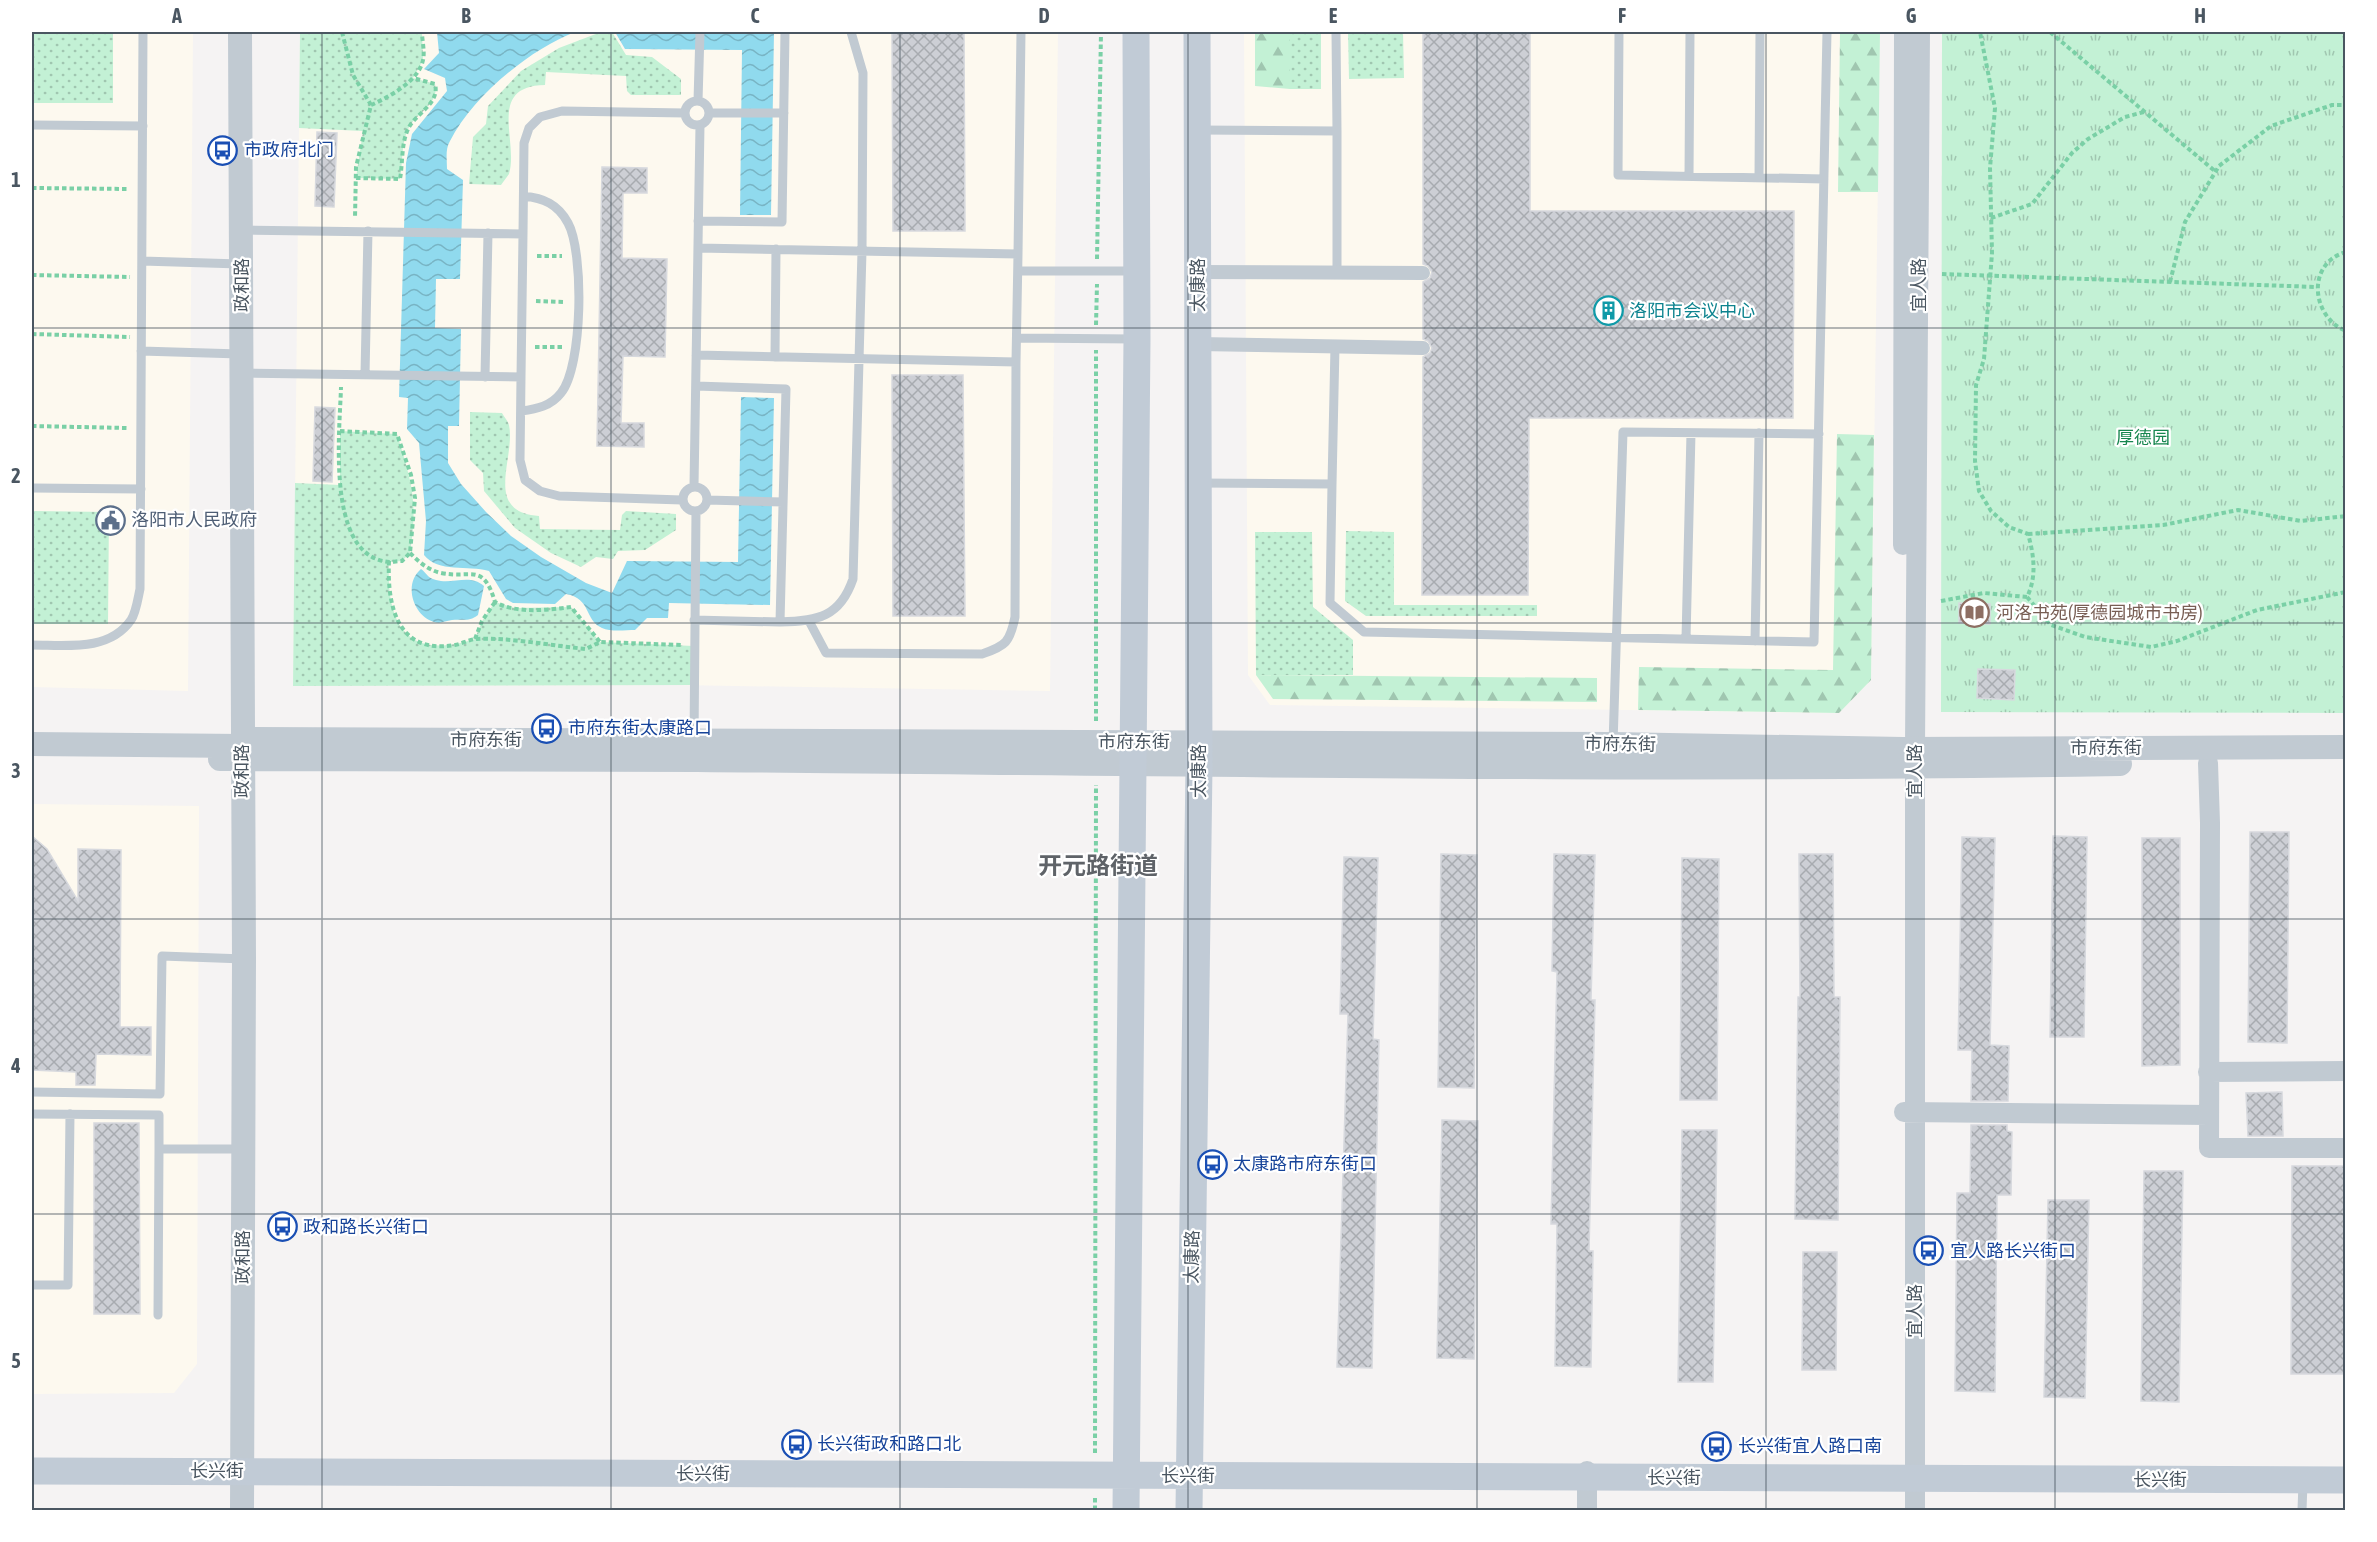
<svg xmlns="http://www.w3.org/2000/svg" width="2377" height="1542" font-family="'Asap Condensed','Noto Sans SC',sans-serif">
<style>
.commercial{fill:#fdf9ef}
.grass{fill:url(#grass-dots)}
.forest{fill:url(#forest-firs)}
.park{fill:url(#park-tufts)}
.water{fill:url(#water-waves)}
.building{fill:url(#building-cross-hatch);stroke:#d7d9de;stroke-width:1.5}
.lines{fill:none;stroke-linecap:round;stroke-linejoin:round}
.path{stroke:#7ad0a6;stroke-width:4;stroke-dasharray:4.5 3;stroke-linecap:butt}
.service{stroke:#c1cad2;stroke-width:9}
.pedestrian{stroke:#c1cad2;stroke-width:14}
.minor{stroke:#c1cad2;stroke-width:20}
.tertiary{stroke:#c1cad2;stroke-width:24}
.secondary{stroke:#c1cbd6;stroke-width:27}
.grid{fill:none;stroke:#4a5661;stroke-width:1.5;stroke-opacity:0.55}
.labels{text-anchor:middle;stroke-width:4.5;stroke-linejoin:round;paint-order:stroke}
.transit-label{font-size:18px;fill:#164399;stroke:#fff;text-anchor:start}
.street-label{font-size:18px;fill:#4a5661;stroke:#fff}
.culture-label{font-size:18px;fill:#0d838f;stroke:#fff;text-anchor:start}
.park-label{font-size:18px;fill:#17864f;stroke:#fff}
.service-label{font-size:18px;fill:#4e5e75;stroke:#fff;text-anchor:start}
.education-label{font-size:18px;fill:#785e54;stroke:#fff;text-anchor:start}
.district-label{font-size:24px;font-weight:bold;fill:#5f6368;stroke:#fff}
.neatline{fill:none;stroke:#4a5661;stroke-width:2}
.grid-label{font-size:20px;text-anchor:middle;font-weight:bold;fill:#4a5661}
</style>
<defs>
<pattern id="grass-dots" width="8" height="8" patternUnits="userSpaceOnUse" patternTransform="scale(1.5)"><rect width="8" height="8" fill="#c3f1d5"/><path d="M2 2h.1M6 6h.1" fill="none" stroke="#a0c6b0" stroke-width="1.8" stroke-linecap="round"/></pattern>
<pattern id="forest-firs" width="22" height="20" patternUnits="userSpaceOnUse" patternTransform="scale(1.5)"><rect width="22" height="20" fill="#c3f1d5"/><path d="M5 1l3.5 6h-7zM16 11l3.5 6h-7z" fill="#a0c6b0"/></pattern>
<pattern id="park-tufts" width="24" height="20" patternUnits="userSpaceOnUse" patternTransform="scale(1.5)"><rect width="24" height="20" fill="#c3f1d5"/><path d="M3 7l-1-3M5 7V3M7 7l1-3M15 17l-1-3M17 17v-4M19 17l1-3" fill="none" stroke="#a0c6b0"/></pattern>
<pattern id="water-waves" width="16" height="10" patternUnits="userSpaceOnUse" patternTransform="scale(1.5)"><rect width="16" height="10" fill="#90daee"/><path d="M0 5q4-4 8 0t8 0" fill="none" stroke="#78b4c4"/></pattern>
<pattern id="building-cross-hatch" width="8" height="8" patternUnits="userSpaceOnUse" patternTransform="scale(1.5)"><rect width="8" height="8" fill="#cdcfd5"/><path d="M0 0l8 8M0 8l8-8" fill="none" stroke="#a8abb0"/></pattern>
</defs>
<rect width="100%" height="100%" fill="#f5f3f3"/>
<path class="commercial" d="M32 32H193L188 691 32 687Z
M300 32H1058L1050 691 678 685 293 686Z
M1244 32H1880L1871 680 1839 713 1270 705 1248 675Z
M32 804 199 806 197 1364 174 1393 32 1394Z"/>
<path class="grass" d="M32 32H113V103H32Z
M300 32H422L423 60 413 78 435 84C440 103 417 113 409 127 401 142 403 162 400 179L356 178 363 131 299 128Z
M601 32H612L626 55 652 57 681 79V95H631L627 91 626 76 546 72 545 85C486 86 519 141 509 174 507 177 503 182 501 185L469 184 473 137 486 124 488 106 521 71 559 48Z
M1290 32H1321V89H1290Z
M1348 32H1403L1404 78 1349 79Z
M470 412 502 413C504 417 508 421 509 425 516 458 482 512 539 516L540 529 620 530 622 515 626 511 676 514V530L645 550 618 551 613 559 596 557 581 567 551 553 515 528 484 491 483 473 470 460Z
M340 431 397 434C412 484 418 500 410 553L402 561 389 562C386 625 407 661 475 639L482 621 495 602 515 608 571 607 600 642 694 646V685L293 686 295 483 340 485Z
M32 511 109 512 108 624H32Z
M1346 531 1394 532V605H1537V616H1366L1345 601Z
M1255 532H1312L1313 607 1353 640V675H1256Z"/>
<path class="forest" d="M1255 32H1290V89L1255 86Z
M1840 32H1880L1878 192H1838Z
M1837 434 1874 435 1871 680 1839 713 1638 710 1639 667 1833 670Z
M1256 675 1597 678V702L1273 699Z"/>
<path class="park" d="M1942 32H2345V713L1941 712Z"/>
<path class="water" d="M437 32H575C529 50 473 96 450 141 445 149 447 160 447 169L463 180 460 279H436L435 328 461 329 459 426H448V463L461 484 486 512 511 536 541 557 586 583 612 593 627 561 738 562 741 397 774 398 770 605 669 603 668 618H647L635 630C626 630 610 632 602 628 584 620 592 599 566 594L555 604 513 603 506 599 489 571C468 565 438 573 424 555L426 521 419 443 407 429 408 398 399 397 406 163 412 134 447 91 445 78 424 69 439 53Z
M615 32H774L771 215H740L742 50 625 49Z
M421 569C427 573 427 578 436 580 453 585 469 573 484 586L478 615C469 622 463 619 452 620 445 621 441 624 434 622 413 616 403 584 421 569Z"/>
<path class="building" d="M892 32H964L965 231H893Z
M1423 32H1530V211H1794L1793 418H1529L1528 595H1422L1423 357 1430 353 1432 348 1428 341 1423 339V282L1430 278 1432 272 1428 266 1423 264Z
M317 132 337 133 334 207 315 206Z
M602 167 647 168V193H623L622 258 667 259 665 357 623 356 621 423H644V447L597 446Z
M892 375H963L965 616H893Z
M315 407 335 408 332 482 313 481Z
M1959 603 1990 604V624L1959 623Z
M1978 669 2015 670 2014 700 1977 698Z
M2250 832H2289L2287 1043 2248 1042Z
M32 836 47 849 78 901V849L121 850 120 1027H151V1055L96 1054 95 1085H76V1072L32 1070Z
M2053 836 2087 837 2084 1037H2050Z
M1962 837 1995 838 1990 1045 2009 1046 2008 1101H1971L1972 1050H1958Z
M2142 838H2180V1065L2142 1066Z
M1441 854 1477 855 1474 1088 1438 1087Z
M1554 854 1595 855 1591 1000H1595L1589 1251H1593L1591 1367 1555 1366 1557 1224H1551L1557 972 1552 971Z
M1799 854H1833L1834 997H1840L1838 1220 1795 1219 1798 997H1800Z
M1344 857 1378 858 1373 1039 1379 1040 1372 1368 1337 1367 1348 1014H1340Z
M1682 858 1719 859 1717 1100H1680Z
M2282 1092 2283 1136H2248L2246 1093Z
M1442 1120 1478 1121 1474 1359 1437 1358Z
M94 1123H139L140 1314H94Z
M1971 1125H2007V1131L2012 1132 2011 1195H1997L1995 1392 1955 1391 1957 1193H1970Z
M1682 1130H1717L1713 1382H1678Z
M2292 1166H2346V1374H2291Z
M2144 1171H2183L2179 1402 2141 1401Z
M2048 1200H2089L2085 1398 2044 1397Z
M1803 1252H1837L1836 1370H1802Z"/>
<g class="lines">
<path class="path" d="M342 32 353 75 371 105 356 167 355 218
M2050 32 2216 172
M371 105C389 97 419 81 423 60 425 52 422 40 422 32
M356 178 400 179C403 162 401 142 409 127 417 113 440 103 435 84L413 78
M32 188 129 189
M1991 218 2032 204 2072 153 2088 139 2125 117 2144 112
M2346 252C2306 263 2311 317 2346 331
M537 256H562
M1097 259 1101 32
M1942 274 2317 287
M32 275 130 277
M2170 282 2185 222 2219 166 2271 126 2332 105H2346
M536 301 565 302
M1096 325 1097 284
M32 334 130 337
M535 347H564
M32 426 127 428
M340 431 397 434 411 475 415 498 410 553 402 561C396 561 389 563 383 561 326 549 340 429 341 387
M2028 534 2163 525 2238 510 2301 521 2346 516
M410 553C419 562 428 570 441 573 472 579 483 562 495 602 516 614 547 610 571 607L600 642
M389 561C387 606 397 655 455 645 462 644 469 639 477 639 507 637 554 646 586 649L600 642 682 645
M2027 597 2051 625 2085 637 2151 647 2177 641 2257 610 2346 592
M1941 601 1984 593 2027 597C2037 577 2034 555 2028 534L2009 527 1991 511 1979 491 1975 461 1976 385 1984 359 1992 253 1990 168 1995 108 1980 32
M475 639 482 621 495 602
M1096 721V350
M1095 1453 1096 785
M1095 1510V1496"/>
<path class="service" d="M1619 32 1618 175 1824 179
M685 113a12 12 0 1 1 24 0a12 12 0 1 1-24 0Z
M698 101 700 32
M709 113H784
M32 125 143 126
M1199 130 1337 131 1336 32
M1689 176 1690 32
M1759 177 1760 32
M698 221 782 222 785 32
M242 230 523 234 521 377 244 373
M523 234 524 143 529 128 540 117 562 111 685 113
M1018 254 1021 32
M142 261 240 264
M1018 271H1136
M1337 273V131
M1017 338 1135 339
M141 351 240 354
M696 355 1016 362 1018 254 698 248
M775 357 776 249
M365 375 368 231
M485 377 488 233
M521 377 520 460 525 480 540 491 559 496 682 500
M521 411C537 409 551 406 561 393 583 366 584 252 568 223 558 204 543 198 524 196
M1199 483 1332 484 1330 603 1364 632 1814 642 1827 32
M1332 484 1335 346
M694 486 700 125
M683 499a12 12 0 1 1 24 0a12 12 0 1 1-24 0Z
M32 488 141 489
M707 500 783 502
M694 620 780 622 786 389 696 386
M809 621 826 653 982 654C1006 646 1010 642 1015 617L1016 362
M780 622C818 621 840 617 853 579L862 251 863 73 851 32
M1686 639 1691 433
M1755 641 1759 433
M32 645C65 645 109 652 131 620 136 613 138 598 140 589L143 32
M694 740 696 511
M1613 744 1623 432 1819 434
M32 1092 160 1094 162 956 244 959
M32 1114 159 1115V1149
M32 1285H68L70 1114
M158 1315 159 1149H243
M2302 1510 2303 1483"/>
<path class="pedestrian" d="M1198 272 1423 273
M1198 344 1423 348"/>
<path class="minor" d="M1903 545 1904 32
M2208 763 2210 823 2209 1148H2346
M2208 1072 2346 1071
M1904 1112 2209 1115
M1587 1510V1471
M1915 1510V748L1920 32"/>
<path class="tertiary" d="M240 32 244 959 242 1510
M32 744 242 746 255 739 1613 744 1903 749 2346 747
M220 759C379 760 538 759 697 760 1172 764 1646 772 2120 764"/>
<path class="secondary" d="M32 1471 2346 1480
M1126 1510 1137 339 1136 32
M1189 1510 1199 766 1197 32"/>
</g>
<path class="grid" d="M322 32V1510M611 32V1510M900 32V1510M1188 32V1510M1477 32V1510M1766 32V1510M2055 32V1510M32 328H2346M32 623H2346M32 919H2346M32 1214H2346"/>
<defs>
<symbol id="bus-ring" viewBox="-11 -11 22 22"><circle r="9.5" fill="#fff" stroke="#1a4fb4" stroke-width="1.5"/><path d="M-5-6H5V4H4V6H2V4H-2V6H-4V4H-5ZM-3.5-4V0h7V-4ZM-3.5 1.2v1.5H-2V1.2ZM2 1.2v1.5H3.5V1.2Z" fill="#1a4fb4"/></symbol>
<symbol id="building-ring" viewBox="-11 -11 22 22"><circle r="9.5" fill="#fff" stroke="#0f9aa8" stroke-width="1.5"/><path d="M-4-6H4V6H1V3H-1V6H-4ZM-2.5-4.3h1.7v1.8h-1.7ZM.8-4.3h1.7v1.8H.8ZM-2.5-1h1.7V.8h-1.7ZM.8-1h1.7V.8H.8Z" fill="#0f9aa8"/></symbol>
<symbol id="civic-ring" viewBox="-11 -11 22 22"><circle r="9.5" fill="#fff" stroke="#5c6f8a" stroke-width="1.5"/><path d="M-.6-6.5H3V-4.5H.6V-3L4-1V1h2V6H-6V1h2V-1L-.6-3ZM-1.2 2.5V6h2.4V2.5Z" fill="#5c6f8a"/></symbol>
<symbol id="library-ring" viewBox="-11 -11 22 22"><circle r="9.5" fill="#fff" stroke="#8d6e63" stroke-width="1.5"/><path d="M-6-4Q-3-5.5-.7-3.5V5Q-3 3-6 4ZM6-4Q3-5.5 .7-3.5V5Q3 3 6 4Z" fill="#8d6e63"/></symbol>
</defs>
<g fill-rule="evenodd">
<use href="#bus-ring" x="206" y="134" width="33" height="33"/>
<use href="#building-ring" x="1592" y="294" width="33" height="33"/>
<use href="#civic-ring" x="94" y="504" width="33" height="33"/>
<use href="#library-ring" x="1958" y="596" width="33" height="33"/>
<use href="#bus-ring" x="530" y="712" width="33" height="33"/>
<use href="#bus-ring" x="1196" y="1148" width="33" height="33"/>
<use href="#bus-ring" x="266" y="1210" width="33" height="33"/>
<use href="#bus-ring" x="1912" y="1234" width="33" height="33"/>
<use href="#bus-ring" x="780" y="1428" width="33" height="33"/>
<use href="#bus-ring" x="1700" y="1430" width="33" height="33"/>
</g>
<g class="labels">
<g class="transit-label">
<text x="244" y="156">市政府北门</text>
<text x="568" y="734">市府东街太康路口</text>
<text x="1233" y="1170">太康路市府东街口</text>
<text x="303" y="1233">政和路长兴街口</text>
<text x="1950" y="1257">宜人路长兴街口</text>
<text x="817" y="1450">长兴街政和路口北</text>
<text x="1738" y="1452">长兴街宜人路口南</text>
</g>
<g class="street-label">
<text transform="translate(242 285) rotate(-90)" y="6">政和路</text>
<text transform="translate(1198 285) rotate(-90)" y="6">太康路</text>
<text transform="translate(1919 285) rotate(-90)" y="6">宜人路</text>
<text x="486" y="746">市府东街</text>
<text x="1134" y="748">市府东街</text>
<text transform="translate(1620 744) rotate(1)" y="6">市府东街</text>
<text x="2106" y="754">市府东街</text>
<text transform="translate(242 771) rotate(-90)" y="6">政和路</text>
<text transform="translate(1199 771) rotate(-90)" y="6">太康路</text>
<text transform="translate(1915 771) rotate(-90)" y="6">宜人路</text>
<text transform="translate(243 1257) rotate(-90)" y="6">政和路</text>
<text transform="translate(1192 1257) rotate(-89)" y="6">太康路</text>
<text transform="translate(1915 1311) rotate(-90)" y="6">宜人路</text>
<text x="217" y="1477">长兴街</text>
<text x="703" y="1480">长兴街</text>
<text x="1188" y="1482">长兴街</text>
<text x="1674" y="1484">长兴街</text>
<text x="2160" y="1486">长兴街</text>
</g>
<g class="culture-label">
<text x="1629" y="317">洛阳市会议中心</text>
</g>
<g class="park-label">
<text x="2143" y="444">厚德园</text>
</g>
<g class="service-label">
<text x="131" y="526">洛阳市人民政府</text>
</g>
<g class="education-label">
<text x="1996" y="619">河洛书苑(厚德园城市书房)</text>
</g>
<g class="district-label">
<text x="1098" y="874">开元路街道</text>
</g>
</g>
<rect width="2377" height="1542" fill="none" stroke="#ffffff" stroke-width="66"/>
<rect x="33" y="33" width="2311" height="1476" class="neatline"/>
<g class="grid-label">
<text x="177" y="23">A</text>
<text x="466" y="23">B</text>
<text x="755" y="23">C</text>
<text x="1044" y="23">D</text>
<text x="1333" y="23">E</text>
<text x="1622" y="23">F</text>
<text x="1911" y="23">G</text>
<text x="2200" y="23">H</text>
<text x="16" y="187">1</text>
<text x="16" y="483">2</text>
<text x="16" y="778">3</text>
<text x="16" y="1073">4</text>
<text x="16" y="1368">5</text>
</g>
</svg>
